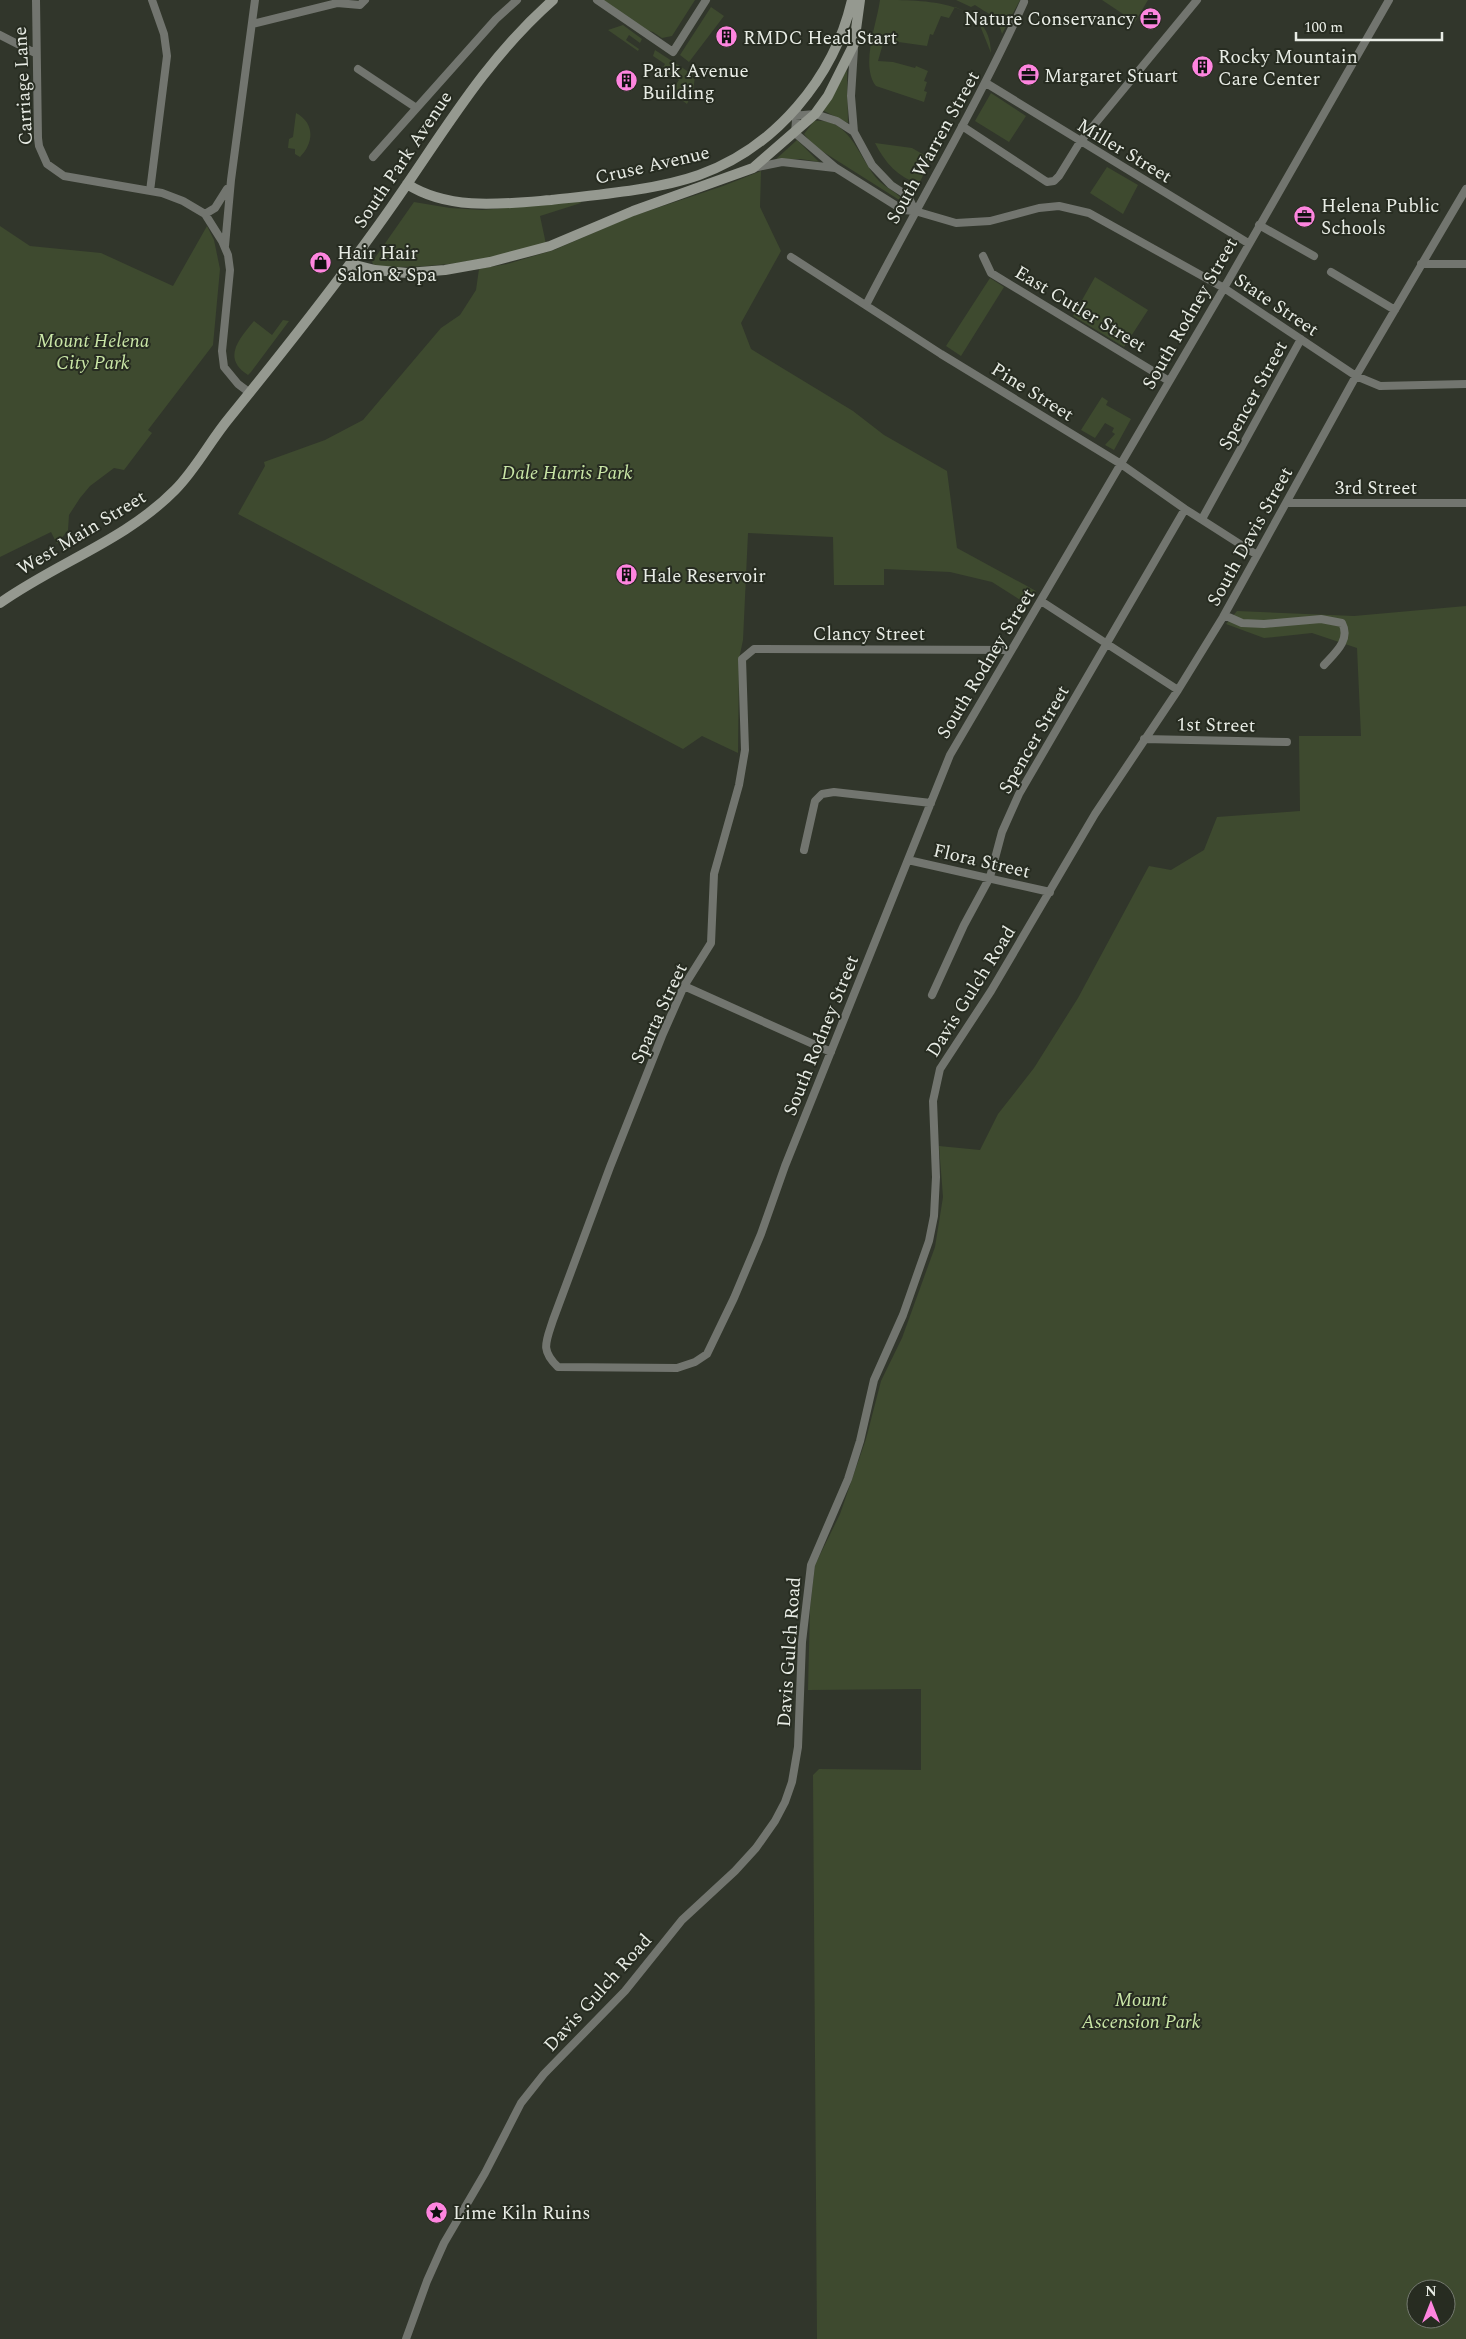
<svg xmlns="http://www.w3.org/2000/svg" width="1466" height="2339" font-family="Spectral,serif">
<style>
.green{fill:#3e4a2f;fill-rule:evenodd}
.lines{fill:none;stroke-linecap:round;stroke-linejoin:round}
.street{stroke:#72756f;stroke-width:8}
.secondary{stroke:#959990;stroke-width:10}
.labels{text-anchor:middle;stroke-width:4;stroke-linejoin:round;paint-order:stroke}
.poi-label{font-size:19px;fill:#e8ece5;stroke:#272c21;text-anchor:start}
.street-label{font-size:19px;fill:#e8ece5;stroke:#272c21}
.park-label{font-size:19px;font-style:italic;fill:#cae7a7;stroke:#272c21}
</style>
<rect width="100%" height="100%" fill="#31362b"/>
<path class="green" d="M602 0H695L672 36 662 38 653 32 642 29Z
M880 0C925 0 991 0 991 53L979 23 969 13 955 7 949 18 941 16 933 35 930 34 927 46 884 40 878 61 893 62 915 68 916 66 928 71 924 81 927 82 924 91 927 92 924 102 876 86C860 66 877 23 880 0Z
M956 0H1020L1002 34C997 14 992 17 975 5L971 7Z
M1102 0H1148L1135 22Z
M711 7 724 16 689 62 680 55Z
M623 25 642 39 640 43 629 35 626 40 639 49 638 51 608 30Z
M655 50 695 76 693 92 687 104 671 92 679 80 662 69 665 64 653 56Z
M847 70 848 123 822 110Z
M991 93 1026 116 1009 142 975 121Z
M296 113C315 123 314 143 300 157L295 154V149L288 148 289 139 293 137Z
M814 121C851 117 859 160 879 181 886 188 901 194 904 203L814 146 804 134Z
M797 140 819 162 801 159 775 160Z
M875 143 912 148 931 159 919 184C898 177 885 163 875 143Z
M1107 167 1138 185 1123 214 1090 193Z
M761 171 760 207 781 251 741 323 751 349 853 411 884 435 947 471 957 548 1036 591 1028 605 992 582 950 572 884 569V585H834L833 537 748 533 743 640 739 659 738 753 702 736 683 749 238 514 265 466 264 462 325 440 363 420 441 328 460 315 476 290 479 269 507 264 554 250 630 217 723 186Z
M580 201 581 203 540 216 546 244C489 259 444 268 385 267H375L372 262 414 202 450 208 482 210Z
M0 226 30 246 101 253 173 286 207 226 214 240 220 269 213 345 148 430 152 433 124 470 114 468 90 486 80 498 69 515 68 530 57 544 51 532 0 557Z
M1095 277 1148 310 1124 347 1073 316Z
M990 278 1004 287 961 356 946 346Z
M283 320 289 321 251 372 248 375C221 358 240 338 254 321L272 335Z
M1102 397 1108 401 1106 405 1131 419 1114 450 1105 445 1115 434 1112 432 1114 428 1105 423 1095 438 1081 430Z
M1466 606V2339H817L813 1775 819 1769 921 1770V1689L808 1690 810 1608 815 1565 840 1514 866 1439 881 1381 902 1338 935 1247 943 1197 939 1146 980 1150 998 1114 1034 1068 1078 998 1149 866 1171 870 1204 850 1217 817 1300 811 1299 736H1361L1357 648 1312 633 1264 638 1226 624 1237 611 1354 616ZM1416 2289H1446V2319H1416Z"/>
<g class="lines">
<path class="street" d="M36 0 38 138 39 146 47 164 64 176 162 193 183 201 205 214 222 241 228 255 230 270 222 351 224 367 238 384 250 393
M597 0 673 52 706 0
M252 24 337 3 360 5 365 0
M0 35 35 53
M854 49 851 96 854 132
M358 69 415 107
M986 83 1248 243
M797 107 795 133 836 168 903 210 915 211 956 223 990 221 1039 208 1059 206 1089 213 1224 288 1356 376 1380 386 1466 384
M792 116 815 114 837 121 854 132 872 165 891 185 908 196 915 211
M962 126 1047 182 1054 181 1059 176 1080 142 1197 0
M373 157 496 19 517 0
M753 168 782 162 835 168
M150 191 167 56 164 34 152 0
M205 214 215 208 227 189
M1259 225 1314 256
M225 246 231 180 255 0
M983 256 991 273 1169 381
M791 257 941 354 1121 464 1185 509 1257 555
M1421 264H1466
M1331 272 1395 310
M866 305C918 204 977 106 1024 2
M1287 503H1466
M1202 519 1301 339
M1041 601 1178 690
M1224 615 1242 623 1264 624 1321 619 1342 623C1351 640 1335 653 1324 665
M1011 650 754 649 742 659 745 750 739 785 714 874 711 943 684 986 662 1036 610 1167 553 1320C546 1342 540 1350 558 1367L677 1368 695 1362 707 1354 734 1298 761 1234 785 1166 950 755 1224 288 1389 0
M1144 739 1287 742
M804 850 815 801 822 794 834 792 931 803
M908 860 1050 892
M684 986 831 1052
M932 995 964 925 990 877 1002 832 1019 794 1185 509
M406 2339 427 2281 444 2243 485 2173 521 2103 544 2074 625 1991 682 1920 735 1871 756 1848 775 1821 785 1802 792 1782 798 1747 802 1642 811 1565 848 1479 860 1441 874 1380 903 1315 929 1241 934 1216 936 1177 933 1101 940 1069 991 991 1095 814 1178 690 1223 617 1356 376 1466 189"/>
<path class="secondary" d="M407 184C449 211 503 204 551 200 596 195 657 190 699 175 775 148 834 78 852 0
M351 264 375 270 407 273 445 270 490 262 550 246 633 211 753 168 815 114 828 96 854 44 860 0
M0 603C56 563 126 540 175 490 196 469 210 441 230 417 286 348 341 279 392 206 444 132 484 61 553 0"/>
</g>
<defs>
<symbol id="office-disc" viewBox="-11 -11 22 22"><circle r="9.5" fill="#fe85df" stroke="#272c21"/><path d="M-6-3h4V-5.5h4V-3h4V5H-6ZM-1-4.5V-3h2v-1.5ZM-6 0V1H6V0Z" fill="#111"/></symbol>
<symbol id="building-disc" viewBox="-11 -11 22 22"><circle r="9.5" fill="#fe85df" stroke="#272c21"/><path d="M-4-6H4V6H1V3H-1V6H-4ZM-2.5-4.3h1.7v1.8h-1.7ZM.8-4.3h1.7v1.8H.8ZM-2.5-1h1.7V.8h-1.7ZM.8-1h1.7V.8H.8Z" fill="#111"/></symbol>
<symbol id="shop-disc" viewBox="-11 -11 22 22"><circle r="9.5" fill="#fe85df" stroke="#272c21"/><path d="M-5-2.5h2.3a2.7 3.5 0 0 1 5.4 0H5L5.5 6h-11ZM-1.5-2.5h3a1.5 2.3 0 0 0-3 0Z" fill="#111"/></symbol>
<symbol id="sight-disc" viewBox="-11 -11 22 22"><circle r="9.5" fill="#fe85df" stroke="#272c21"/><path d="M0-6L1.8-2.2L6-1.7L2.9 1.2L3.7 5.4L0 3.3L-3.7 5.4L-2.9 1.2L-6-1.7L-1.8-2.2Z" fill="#111"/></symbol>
</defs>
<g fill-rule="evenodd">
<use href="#office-disc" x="1138" y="6" width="25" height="25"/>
<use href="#building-disc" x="714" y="24" width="25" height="25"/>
<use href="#building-disc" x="1190" y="54" width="25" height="25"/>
<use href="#office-disc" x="1016" y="62" width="25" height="25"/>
<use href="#building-disc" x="614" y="68" width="25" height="25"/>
<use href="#office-disc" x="1292" y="204" width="25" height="25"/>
<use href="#shop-disc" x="308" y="250" width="25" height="25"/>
<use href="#building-disc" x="614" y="562" width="25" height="25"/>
<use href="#sight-disc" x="424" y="2200" width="25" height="25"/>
</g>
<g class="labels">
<g class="poi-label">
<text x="1135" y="25" text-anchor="end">Nature Conservancy</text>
<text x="743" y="44">RMDC Head Start</text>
<text x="1218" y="63">Rocky Mountain<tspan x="1218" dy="22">Care Center</tspan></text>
<text x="642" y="77">Park Avenue<tspan x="642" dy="22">Building</tspan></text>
<text x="1044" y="82">Margaret Stuart</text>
<text x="1321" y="212">Helena Public<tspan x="1321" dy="22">Schools</tspan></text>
<text x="337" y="259">Hair Hair<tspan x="337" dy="22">Salon &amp; Spa</tspan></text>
<text x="642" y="582">Hale Reservoir</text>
<text x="453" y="2219">Lime Kiln Ruins</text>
</g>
<g class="street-label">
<text transform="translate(22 86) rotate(-93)" y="7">Carriage Lane</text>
<text transform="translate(932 147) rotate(-61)" y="7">South Warren Street</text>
<text transform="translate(1125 150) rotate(31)" y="7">Miller Street</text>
<text transform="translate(402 159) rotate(-56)" y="7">South Park Avenue</text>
<text transform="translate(652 164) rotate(-13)" y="7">Cruse Avenue</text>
<text transform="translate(1277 304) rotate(34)" y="7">State Street</text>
<text transform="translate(1081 308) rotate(31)" y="7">East Cutler Street</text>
<text transform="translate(1189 313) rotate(-60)" y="7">South Rodney Street</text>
<text transform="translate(1033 391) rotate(32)" y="7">Pine Street</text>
<text transform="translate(1252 395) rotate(-61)" y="7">Spencer Street</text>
<text x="1376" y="494">3rd Street</text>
<text transform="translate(81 532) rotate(-31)" y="7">West Main Street</text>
<text transform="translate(1249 536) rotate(-61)" y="7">South Davis Street</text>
<text x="869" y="640">Clancy Street</text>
<text transform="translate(985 663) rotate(-59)" y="7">South Rodney Street</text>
<text transform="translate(1216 724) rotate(1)" y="7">1st Street</text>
<text transform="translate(1033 739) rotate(-60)" y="7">Spencer Street</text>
<text transform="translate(982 860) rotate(13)" y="7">Flora Street</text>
<text transform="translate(970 991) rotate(-58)" y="7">Davis Gulch Road</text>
<text transform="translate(658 1013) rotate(-65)" y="7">Sparta Street</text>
<text transform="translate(820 1035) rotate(-68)" y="7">South Rodney Street</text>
<text transform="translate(788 1652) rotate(-86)" y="7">Davis Gulch Road</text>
<text transform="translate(597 1992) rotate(-48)" y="7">Davis Gulch Road</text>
</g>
<g class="park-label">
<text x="93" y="347">Mount Helena<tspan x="93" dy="22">City Park</tspan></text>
<text x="567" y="479">Dale Harris Park</text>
<text x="1141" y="2006">Mount<tspan x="1141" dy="22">Ascension Park</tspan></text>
</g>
</g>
<g transform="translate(1431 2304)"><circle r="24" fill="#272c21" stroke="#74796f"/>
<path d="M0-4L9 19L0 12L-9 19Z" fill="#fe85df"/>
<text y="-8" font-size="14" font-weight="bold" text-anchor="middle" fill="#e8ece5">N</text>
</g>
<path d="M1296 32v8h146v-8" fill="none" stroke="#e8ece5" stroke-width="2.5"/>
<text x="1304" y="32" font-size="15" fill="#e8ece5" stroke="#272c21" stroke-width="4" paint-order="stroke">100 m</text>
</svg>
